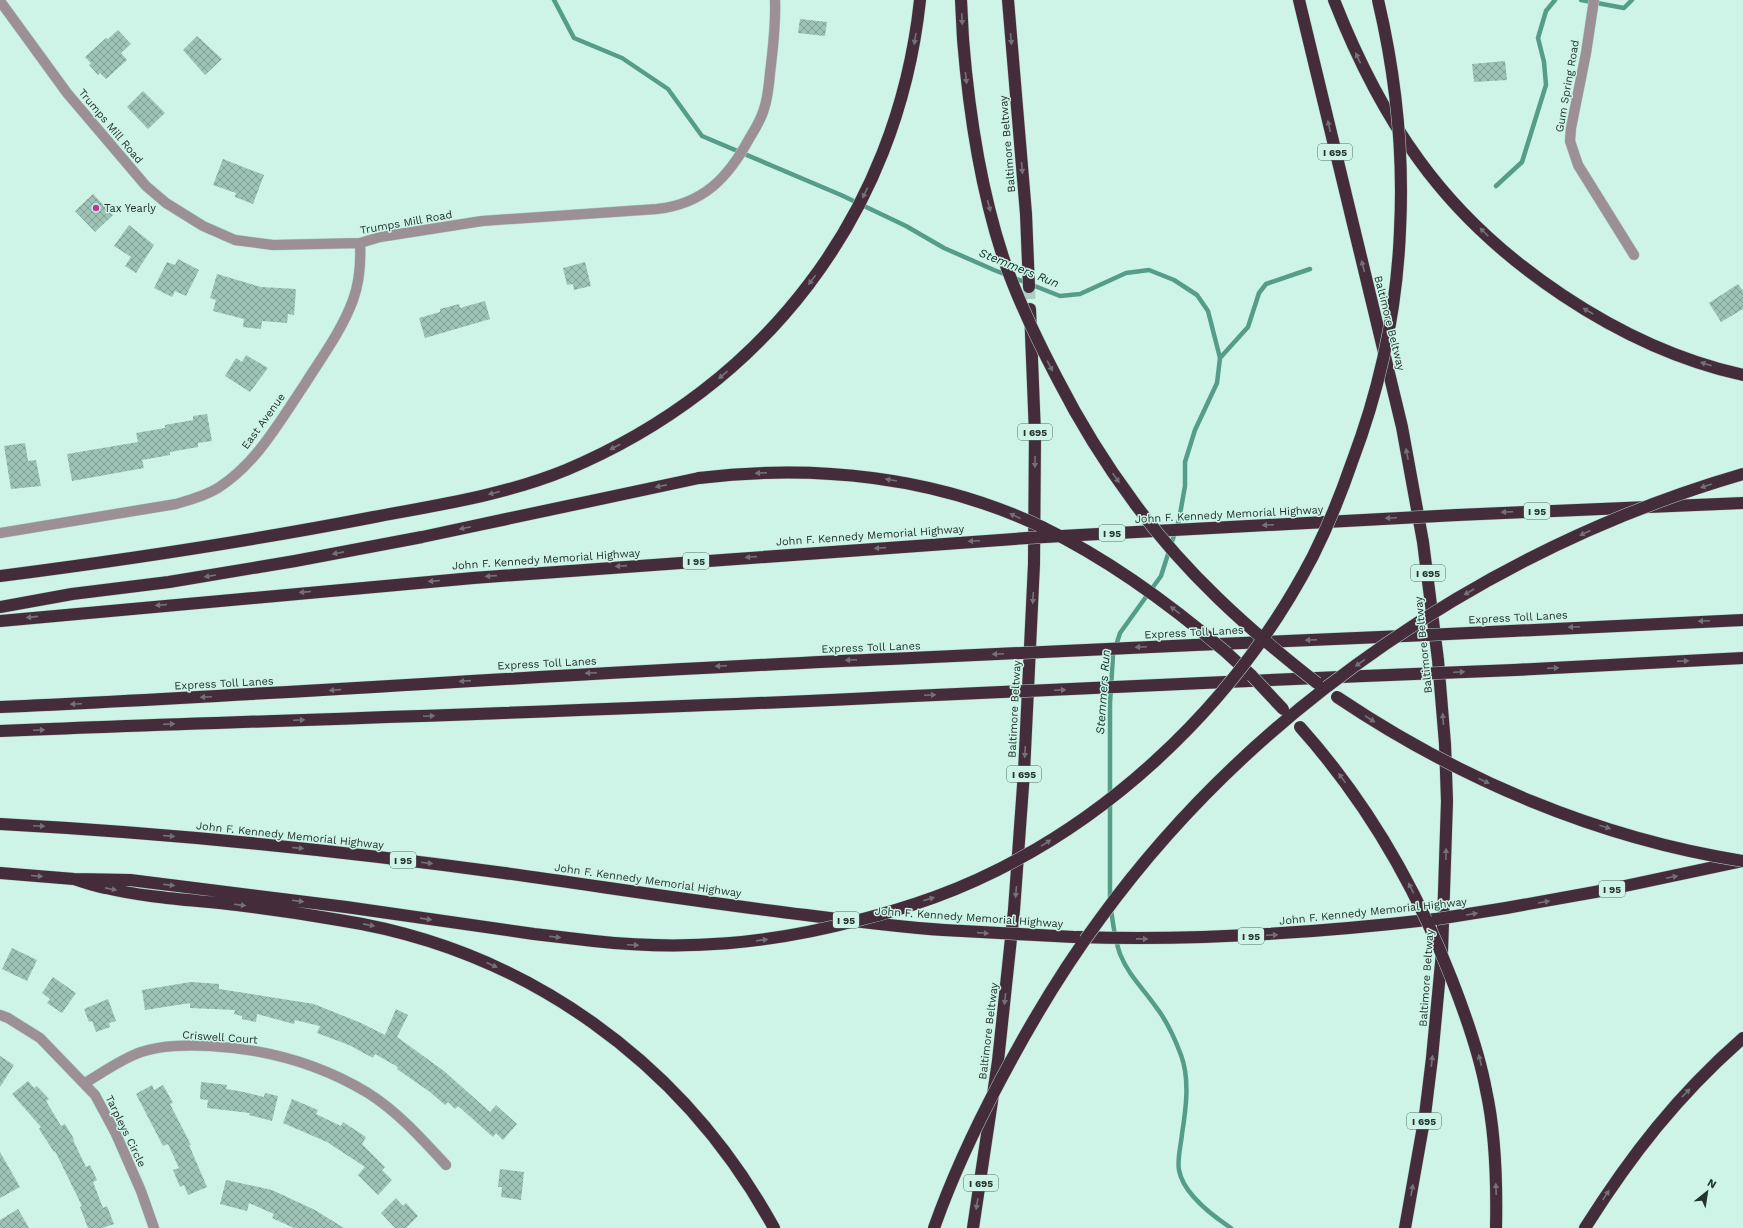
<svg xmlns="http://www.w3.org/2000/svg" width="1743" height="1228" font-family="'Work Sans',sans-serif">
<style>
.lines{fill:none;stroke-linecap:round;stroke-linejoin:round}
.stream{stroke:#559d89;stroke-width:4.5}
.building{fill:url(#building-cross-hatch)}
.highway-tunnel{stroke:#abcdc2;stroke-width:12;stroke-dasharray:12 6;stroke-linecap:butt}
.minor-casing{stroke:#afd1c6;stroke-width:11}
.highway-casing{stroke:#afd1c6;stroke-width:13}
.minor{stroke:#9c8f96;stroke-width:10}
.highway{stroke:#452c3b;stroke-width:12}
.highway-bridge-casing{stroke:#afd1c6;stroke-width:13;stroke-linecap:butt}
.highway-bridge{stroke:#452c3b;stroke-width:12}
.oneway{fill:#757277}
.poi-dot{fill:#b53c90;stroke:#cdf4e7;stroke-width:1.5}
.labels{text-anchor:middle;stroke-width:3;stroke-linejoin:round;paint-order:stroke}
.shield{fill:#cdf4e7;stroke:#576d66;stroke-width:1}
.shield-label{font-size:10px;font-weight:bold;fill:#24332f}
.street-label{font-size:11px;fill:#24332f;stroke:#cdf4e7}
.poi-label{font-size:11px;fill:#24332f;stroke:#cdf4e7;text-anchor:start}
.water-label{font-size:12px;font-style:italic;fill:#0f3229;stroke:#cdf4e7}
</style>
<defs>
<pattern id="building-cross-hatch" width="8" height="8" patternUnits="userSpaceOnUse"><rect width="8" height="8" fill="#9dc2b6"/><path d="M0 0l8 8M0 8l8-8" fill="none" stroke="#809e94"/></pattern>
</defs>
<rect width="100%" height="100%" fill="#cdf4e7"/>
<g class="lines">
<path class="stream" d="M554 0 574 38 622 58 668 89 702 136 841 195 906 226 944 248 994 270 1060 296 1080 294 1126 273 1149 270 1174 280 1197 295 1208 311 1220 358 1217 383 1195 430 1185 462V486L1179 520 1161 576 1120 633 1113 655 1110 703V902
M1581 0 1624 8 1632 0
M1496 186 1522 162 1546 85 1544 62 1538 38 1546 11 1555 0
M1220 358 1248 327 1259 293 1266 284 1310 269
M1111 910C1113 924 1115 940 1120 954 1129 976 1143 988 1156 1007 1167 1021 1175 1039 1181 1055 1190 1079 1186 1109 1182 1134 1181 1145 1177 1159 1179 1170 1183 1193 1213 1216 1231 1228"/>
</g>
<path class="building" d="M800 19 827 22 825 36 798 33Z
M118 30 131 44 121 53 127 60 106 79 100 73 98 75 89 65 91 63 85 57 106 38 108 39Z
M197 36 222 59 205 75 183 50Z
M1505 61 1507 80 1474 82 1472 64Z
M143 91 165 113 148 129 127 107Z
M223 159 264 175 253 204 235 197 236 193 213 185Z
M93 194 113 215 95 232 75 211Z
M129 225 154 245 136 273 125 266 131 257 114 246Z
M178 259 199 270 186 296 175 291 172 297 154 288 167 262 175 265Z
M585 262 591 286 574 290 573 284 567 285 563 268Z
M217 274 261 287 296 289 294 315 288 314 287 323 262 321 261 329 243 327 244 319 213 311 216 300 210 298Z
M1738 284 1743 291V309L1721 322 1709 303Z
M485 301 490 319 425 338 419 318 440 312V309L459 304 460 308Z
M246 355 268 368 250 392 225 376 236 358 242 362Z
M207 414 212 441 198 443V447L170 452V455L142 460 144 468 72 481 67 454 138 442 136 433 165 428V425L193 420V416Z
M25 443 28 461 36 460 41 486 11 489 4 446Z
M12 948 37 960 27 981 2 969Z
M53 977 76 993 62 1013 47 1003 50 999 42 993Z
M191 982 219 984V989L314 1004 361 1023 385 1035 396 1009 408 1015 397 1037 444 1071 490 1112 496 1105 517 1124 503 1140 496 1133 493 1137 458 1106 455 1109 448 1102 445 1105 430 1092 397 1069 398 1067 375 1054 373 1058 349 1045 317 1033 320 1026 295 1020 294 1024 257 1014 256 1022 242 1019V1016L234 1014 235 1010 190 1008V1003L145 1010 142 990Z
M108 999 116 1021 109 1023 110 1027 96 1032 92 1021 89 1022 84 1009Z
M0 1056 14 1065 0 1087Z
M28 1081 34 1088 37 1086 49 1099 46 1101 61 1126 65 1124 74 1139 73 1140 86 1167 90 1165 97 1180 93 1182 103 1208 107 1206 114 1224 102 1228H88L80 1207 82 1206 55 1151 54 1152 39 1129 41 1127 12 1094Z
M201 1082 227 1085 226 1089 239 1091 264 1097 265 1093 278 1096 272 1121 249 1115 250 1113 207 1108 208 1100 200 1099Z
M152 1085 154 1090 163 1085 173 1103 170 1104 191 1145H189L207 1187 188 1195 184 1185 180 1187 173 1170 179 1168 168 1144 163 1146 136 1094Z
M292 1099 318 1110 316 1114 341 1126 343 1122 366 1137 362 1144 385 1167 382 1170 392 1180 378 1195 358 1175 365 1167 327 1142 283 1123Z
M0 1152 20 1187 0 1198Z
M500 1169 524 1172 521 1200 501 1197 502 1187H498Z
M226 1180 272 1190 315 1210 344 1228H294L272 1218 274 1214 249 1203 247 1211 220 1204Z
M396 1198 403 1206 406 1203 418 1216 406 1228H395L381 1213Z
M18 1209 29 1228H0V1220Z"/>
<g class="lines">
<path class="highway-tunnel" d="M1029 287 1030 309"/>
<defs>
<path id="minor" d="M1594 0 1586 53 1571 128 1570 141 1578 165 1634 255
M0 1 67 93 146 186 166 203 203 226 235 240 273 245 360 243 380 237 482 221 657 209C703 204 728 178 749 139 755 129 761 120 764 109 768 97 769 85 770 73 773 49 776 25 775 0
M0 533 176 504C190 500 205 496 218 488 257 463 280 421 305 384 322 357 342 330 353 300 360 281 361 263 360 243
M0 1015 8 1018 40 1038 95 1095 116 1134 141 1191 154 1228
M85 1083C102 1073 121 1059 141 1052 163 1045 186 1045 210 1046 266 1049 320 1064 368 1093 398 1112 422 1139 446 1165"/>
<path id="highway" d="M961 0 963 39
M1008 0 1026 214 1029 287
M1299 0 1402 427 1423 542 1438 660 1445 744 1447 801 1442 952 1432 1058 1425 1115 1405 1228
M1334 0C1356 56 1383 111 1419 160 1492 261 1621 348 1743 375
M1457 515 1743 503
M1080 535 1345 521
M0 576C125 560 250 541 374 517 438 505 505 495 566 470 764 387 897 215 920 0
M0 607 72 594 169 582 295 561 422 537 699 478
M0 621 473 578 1027 538
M1511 631 1743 620
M1194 645 1427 635
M1227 653 1252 676
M1514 670 1743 658
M1203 683 1364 676
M0 707C297 694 593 671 890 659
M0 731C297 719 594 712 891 697
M0 824C168 833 337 850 504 873 605 887 705 903 806 915 852 921 898 927 944 930
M0 873 74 879 130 880 346 907 534 934 594 941
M74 879C84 882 95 886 106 888 148 898 193 900 237 905 271 909 305 914 339 920 526 949 683 1062 774 1228
M1506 908 1606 890 1742 861
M1077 937C1197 941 1316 933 1436 919
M973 1228 998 1061 1014 910 1024 772 1034 564 1035 434 1030 309
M1585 1228C1631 1155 1678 1095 1743 1038"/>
</defs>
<use href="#minor" class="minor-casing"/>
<use href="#highway" class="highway-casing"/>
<use href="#minor" class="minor"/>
<use href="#highway" class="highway"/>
<defs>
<path id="highway-bridge" d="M963 39C969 114 980 188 1004 260 1018 300 1037 340 1057 378 1079 421 1104 462 1133 501 1183 571 1249 630 1317 683
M699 478C815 464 935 476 1042 527 1110 560 1170 604 1227 653
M1345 521 1457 515
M1027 538 1080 535
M1427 635 1511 631
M890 659 1194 645
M1252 676 1283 709
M1364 676 1514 670
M891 697 1203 683
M1337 697C1459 779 1597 838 1743 861
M1300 727C1367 802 1416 887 1452 980 1466 1016 1479 1052 1486 1090 1496 1135 1497 1182 1496 1228
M1437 919 1506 908
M944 930 1074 937
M594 941C686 951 769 944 859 920 884 914 910 906 935 897 1097 837 1234 708 1313 556 1328 526 1341 494 1352 462 1380 388 1397 309 1400 230 1404 152 1396 76 1378 0
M934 1228C952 1177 975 1128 1000 1081 1030 1024 1062 970 1100 919 1254 707 1492 547 1743 474"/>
</defs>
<use href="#highway-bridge" class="highway-bridge-casing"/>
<use href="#highway-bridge" class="highway-bridge"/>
</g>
<defs><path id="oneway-solid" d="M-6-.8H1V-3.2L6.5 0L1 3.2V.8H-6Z"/></defs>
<g class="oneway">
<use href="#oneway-solid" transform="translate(962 19) rotate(88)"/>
<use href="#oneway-solid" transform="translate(915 39) rotate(99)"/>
<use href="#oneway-solid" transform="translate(1011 39) rotate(85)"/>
<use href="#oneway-solid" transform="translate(1358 58) rotate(-115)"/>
<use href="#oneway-solid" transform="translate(966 78) rotate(84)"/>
<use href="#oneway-solid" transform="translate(1329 126) rotate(-103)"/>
<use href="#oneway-solid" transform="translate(1022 168) rotate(85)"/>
<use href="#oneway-solid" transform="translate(865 193) rotate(116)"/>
<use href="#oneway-solid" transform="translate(989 206) rotate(75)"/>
<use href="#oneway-solid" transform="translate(1484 232) rotate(-135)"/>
<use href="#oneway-solid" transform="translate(1363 266) rotate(-104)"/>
<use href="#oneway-solid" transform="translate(812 280) rotate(127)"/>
<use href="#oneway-solid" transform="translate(1588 311) rotate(-150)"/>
<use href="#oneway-solid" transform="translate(1706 364) rotate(-162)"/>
<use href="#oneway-solid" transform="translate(1050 366) rotate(62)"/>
<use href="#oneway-solid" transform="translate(723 375) rotate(140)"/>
<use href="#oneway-solid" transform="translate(615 447) rotate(153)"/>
<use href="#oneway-solid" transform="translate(1407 454) rotate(-101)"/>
<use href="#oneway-solid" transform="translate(1035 462) rotate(91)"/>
<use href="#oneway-solid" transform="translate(761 473) rotate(177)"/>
<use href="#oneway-solid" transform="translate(1116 478) rotate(55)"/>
<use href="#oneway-solid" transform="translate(891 480) rotate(-170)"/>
<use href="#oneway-solid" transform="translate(661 486) rotate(169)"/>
<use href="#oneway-solid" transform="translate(1706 486) rotate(161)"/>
<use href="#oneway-solid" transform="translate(494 493) rotate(166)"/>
<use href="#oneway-solid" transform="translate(1507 512) rotate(177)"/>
<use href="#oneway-solid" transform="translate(1015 516) rotate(-156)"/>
<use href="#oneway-solid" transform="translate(1391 518) rotate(177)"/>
<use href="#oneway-solid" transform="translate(1268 525) rotate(177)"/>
<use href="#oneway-solid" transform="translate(465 528) rotate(168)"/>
<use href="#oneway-solid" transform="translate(1585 533) rotate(156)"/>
<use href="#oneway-solid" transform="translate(974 541) rotate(177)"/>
<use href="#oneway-solid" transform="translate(880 548) rotate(176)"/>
<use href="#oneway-solid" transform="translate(338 553) rotate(169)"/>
<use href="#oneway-solid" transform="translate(751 557) rotate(176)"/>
<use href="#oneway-solid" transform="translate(621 566) rotate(176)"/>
<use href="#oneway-solid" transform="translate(210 576) rotate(171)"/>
<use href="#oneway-solid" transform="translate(491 576) rotate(176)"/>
<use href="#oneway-solid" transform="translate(434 581) rotate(175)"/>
<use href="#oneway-solid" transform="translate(305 592) rotate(175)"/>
<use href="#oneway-solid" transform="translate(1469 592) rotate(150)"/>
<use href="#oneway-solid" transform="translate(1033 598) rotate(93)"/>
<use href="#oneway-solid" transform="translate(161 605) rotate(175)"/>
<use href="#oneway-solid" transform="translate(1175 610) rotate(-144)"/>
<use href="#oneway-solid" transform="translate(32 617) rotate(174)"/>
<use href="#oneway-solid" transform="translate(1704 621) rotate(177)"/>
<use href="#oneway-solid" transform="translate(1574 627) rotate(177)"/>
<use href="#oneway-solid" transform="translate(1311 640) rotate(178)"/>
<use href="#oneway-solid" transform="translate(1141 647) rotate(177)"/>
<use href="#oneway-solid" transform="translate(998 654) rotate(177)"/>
<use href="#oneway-solid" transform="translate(851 660) rotate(178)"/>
<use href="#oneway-solid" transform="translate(1683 661) rotate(-3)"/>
<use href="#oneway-solid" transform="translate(1360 663) rotate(144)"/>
<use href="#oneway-solid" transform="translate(721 666) rotate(177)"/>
<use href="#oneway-solid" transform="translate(1553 668) rotate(-3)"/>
<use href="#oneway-solid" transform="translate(1459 672) rotate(-3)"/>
<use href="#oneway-solid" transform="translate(591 673) rotate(177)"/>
<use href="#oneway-solid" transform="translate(465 681) rotate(176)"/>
<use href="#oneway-solid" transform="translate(335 690) rotate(176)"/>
<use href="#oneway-solid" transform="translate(1060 690) rotate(-3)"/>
<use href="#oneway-solid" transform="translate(930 695) rotate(-3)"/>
<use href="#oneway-solid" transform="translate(206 697) rotate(177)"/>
<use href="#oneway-solid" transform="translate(76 704) rotate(177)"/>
<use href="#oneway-solid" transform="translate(429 716) rotate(-2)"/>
<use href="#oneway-solid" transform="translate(1370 719) rotate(33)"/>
<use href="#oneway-solid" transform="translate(1443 719) rotate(-94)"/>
<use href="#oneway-solid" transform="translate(299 720) rotate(-2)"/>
<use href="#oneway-solid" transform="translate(169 724) rotate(-3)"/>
<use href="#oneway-solid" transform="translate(39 730) rotate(-2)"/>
<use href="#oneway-solid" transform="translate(1025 752) rotate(93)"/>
<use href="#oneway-solid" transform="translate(1342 778) rotate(-126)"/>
<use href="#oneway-solid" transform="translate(1484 781) rotate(25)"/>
<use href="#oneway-solid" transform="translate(39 826) rotate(3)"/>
<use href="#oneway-solid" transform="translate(1605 827) rotate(17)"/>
<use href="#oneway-solid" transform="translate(169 836) rotate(5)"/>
<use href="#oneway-solid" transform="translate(1046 843) rotate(-32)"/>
<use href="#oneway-solid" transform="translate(298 848) rotate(5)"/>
<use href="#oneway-solid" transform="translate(1446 854) rotate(-89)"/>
<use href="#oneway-solid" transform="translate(427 863) rotate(7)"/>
<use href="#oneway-solid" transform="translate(37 876) rotate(5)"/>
<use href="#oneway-solid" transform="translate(1672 877) rotate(-12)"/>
<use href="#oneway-solid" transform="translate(169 885) rotate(7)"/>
<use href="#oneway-solid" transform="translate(1411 888) rotate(-117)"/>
<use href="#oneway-solid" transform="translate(111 889) rotate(11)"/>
<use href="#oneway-solid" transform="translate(1016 892) rotate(95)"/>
<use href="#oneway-solid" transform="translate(929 899) rotate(-18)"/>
<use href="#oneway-solid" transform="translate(298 901) rotate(7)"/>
<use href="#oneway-solid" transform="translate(1544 902) rotate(-10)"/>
<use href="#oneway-solid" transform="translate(240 905) rotate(7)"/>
<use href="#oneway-solid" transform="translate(1472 914) rotate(-9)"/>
<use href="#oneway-solid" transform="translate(426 919) rotate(8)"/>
<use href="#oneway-solid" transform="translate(369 925) rotate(11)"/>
<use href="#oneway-solid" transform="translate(983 933) rotate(4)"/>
<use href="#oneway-solid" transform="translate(1272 935) rotate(-3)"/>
<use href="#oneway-solid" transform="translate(555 937) rotate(7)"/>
<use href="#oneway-solid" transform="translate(1142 939) rotate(1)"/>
<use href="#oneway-solid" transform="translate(762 940) rotate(-7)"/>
<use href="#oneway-solid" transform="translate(633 945) rotate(3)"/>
<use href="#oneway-solid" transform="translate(492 965) rotate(24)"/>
<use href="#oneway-solid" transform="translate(1005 999) rotate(96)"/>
<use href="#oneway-solid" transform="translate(1480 1060) rotate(-104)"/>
<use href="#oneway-solid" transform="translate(1432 1061) rotate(-83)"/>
<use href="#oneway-solid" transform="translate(1686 1093) rotate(-46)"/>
<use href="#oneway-solid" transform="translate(1496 1189) rotate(-92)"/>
<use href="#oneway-solid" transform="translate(1412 1190) rotate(-80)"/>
<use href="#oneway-solid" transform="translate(1606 1195) rotate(-56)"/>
<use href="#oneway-solid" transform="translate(977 1204) rotate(99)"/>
</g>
<circle class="poi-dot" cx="96" cy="208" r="4"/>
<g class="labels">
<g class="shield">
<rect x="1318" y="144" width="34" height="16" rx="3"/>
<rect x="1018" y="424" width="34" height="16" rx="3"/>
<rect x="1524" y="503" width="26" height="16" rx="3"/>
<rect x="1099" y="525" width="26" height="16" rx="3"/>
<rect x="683" y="553" width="26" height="16" rx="3"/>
<rect x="1411" y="565" width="34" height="16" rx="3"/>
<rect x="1007" y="766" width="34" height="16" rx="3"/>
<rect x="390" y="852" width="26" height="16" rx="3"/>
<rect x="1599" y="881" width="26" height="16" rx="3"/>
<rect x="833" y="912" width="26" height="16" rx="3"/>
<rect x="1238" y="928" width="26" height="16" rx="3"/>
<rect x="1407" y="1113" width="34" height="16" rx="3"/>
<rect x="964" y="1175" width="34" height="16" rx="3"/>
</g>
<g class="shield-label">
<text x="1335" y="156">I 695</text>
<text x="1035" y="436">I 695</text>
<text x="1537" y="515">I 95</text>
<text x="1112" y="537">I 95</text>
<text x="696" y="565">I 95</text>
<text x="1428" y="577">I 695</text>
<text x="1024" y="778">I 695</text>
<text x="403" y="864">I 95</text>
<text x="1612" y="893">I 95</text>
<text x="846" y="924">I 95</text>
<text x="1251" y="940">I 95</text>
<text x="1424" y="1125">I 695</text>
<text x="981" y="1187">I 695</text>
</g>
<g class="street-label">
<text transform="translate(1567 86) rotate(-80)" y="4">Gum Spring Road</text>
<text transform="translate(111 126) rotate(50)" y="4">Trumps Mill Road</text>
<text transform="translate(1007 144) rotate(-95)" y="4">Baltimore Beltway</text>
<text transform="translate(406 222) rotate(-10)" y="4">Trumps Mill Road</text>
<text transform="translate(1390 323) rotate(76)" y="4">Baltimore Beltway</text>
<text transform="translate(263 421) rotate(-54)" y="4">East Avenue</text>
<text transform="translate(1229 514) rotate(-3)" y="4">John F. Kennedy Memorial Highway</text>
<text transform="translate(870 535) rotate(-4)" y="4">John F. Kennedy Memorial Highway</text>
<text transform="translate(546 559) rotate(-4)" y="4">John F. Kennedy Memorial Highway</text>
<text transform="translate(1518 617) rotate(-3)" y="4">Express Toll Lanes</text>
<text transform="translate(1194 632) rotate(-3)" y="4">Express Toll Lanes</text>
<text transform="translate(1423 645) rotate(-96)" y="4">Baltimore Beltway</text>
<text transform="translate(871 647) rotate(-2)" y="4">Express Toll Lanes</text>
<text transform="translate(547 663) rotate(-3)" y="4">Express Toll Lanes</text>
<text transform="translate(224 683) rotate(-3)" y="4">Express Toll Lanes</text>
<text transform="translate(1014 709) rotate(-87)" y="4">Baltimore Beltway</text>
<text transform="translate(290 835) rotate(6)" y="4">John F. Kennedy Memorial Highway</text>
<text transform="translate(648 880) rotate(8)" y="4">John F. Kennedy Memorial Highway</text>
<text transform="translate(1373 911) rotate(-6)" y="4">John F. Kennedy Memorial Highway</text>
<text transform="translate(969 917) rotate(4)" y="4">John F. Kennedy Memorial Highway</text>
<text transform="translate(1426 978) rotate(-86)" y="4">Baltimore Beltway</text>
<text transform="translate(988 1031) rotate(-83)" y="4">Baltimore Beltway</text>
<text transform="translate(220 1037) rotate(4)" y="4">Criswell Court</text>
<text transform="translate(126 1131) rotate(64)" y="4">Tarpleys Circle</text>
</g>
<g class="poi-label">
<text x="104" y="212">Tax Yearly</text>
</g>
<g class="water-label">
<text transform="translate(1019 268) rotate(22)" y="4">Stemmers Run</text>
<text transform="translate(1103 692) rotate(-86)" y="4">Stemmers Run</text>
</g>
</g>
<g transform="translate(1707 1192) rotate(30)" stroke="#cdf4e7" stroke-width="3" paint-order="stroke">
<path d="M0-3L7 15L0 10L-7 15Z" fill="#24332f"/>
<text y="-6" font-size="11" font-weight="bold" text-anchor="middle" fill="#24332f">N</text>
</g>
</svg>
